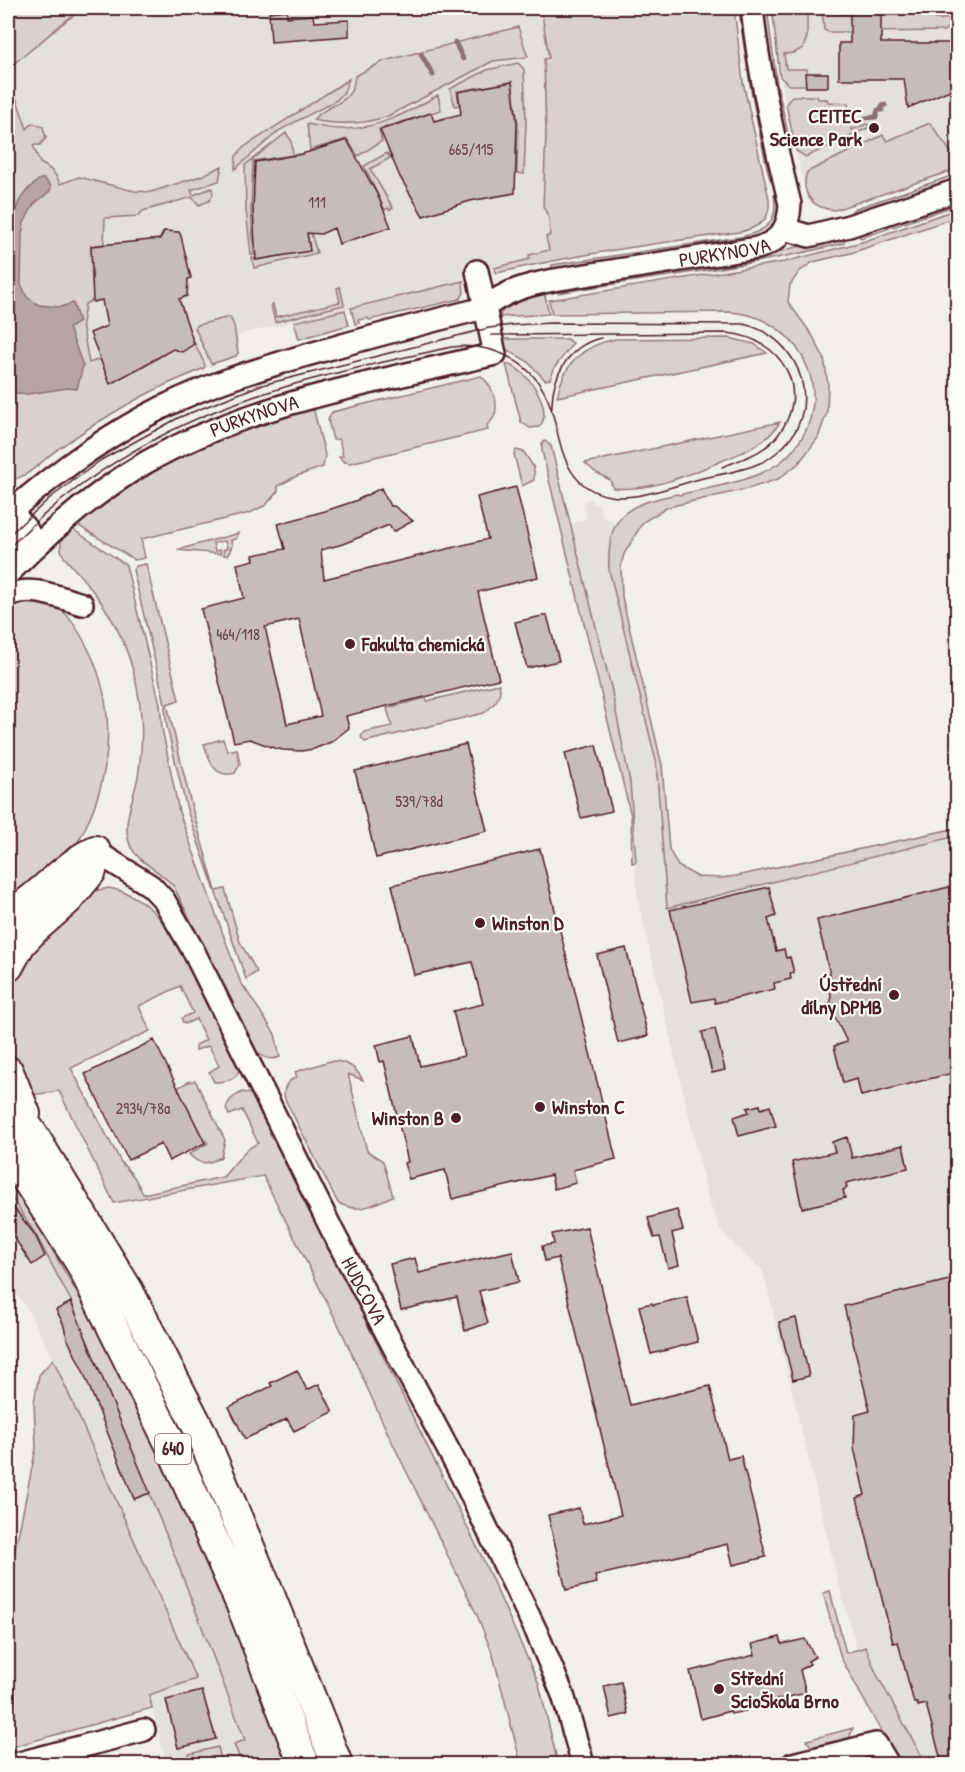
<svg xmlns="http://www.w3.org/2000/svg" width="965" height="1772" font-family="'Patrick Hand',sans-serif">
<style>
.built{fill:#e5dfdd}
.green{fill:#d9d0cf;stroke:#92787d;stroke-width:1.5}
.water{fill:#b7a5a6;stroke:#8b6f75;stroke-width:1.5}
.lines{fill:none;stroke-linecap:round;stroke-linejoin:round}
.stream{stroke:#8b6f75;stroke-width:5}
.building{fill:#c8bbbb;stroke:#4a1f2b;stroke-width:1.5;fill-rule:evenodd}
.minor-casing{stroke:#4a1f2b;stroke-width:26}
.highway-casing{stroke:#4a1f2b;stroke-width:34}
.minor{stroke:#fdfcf7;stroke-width:21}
.highway{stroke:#fdfcf7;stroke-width:30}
.tram{stroke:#4a1f2b;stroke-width:1.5}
.poi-dot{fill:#4a1f2b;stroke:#fdfcf7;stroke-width:2}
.labels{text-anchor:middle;stroke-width:4.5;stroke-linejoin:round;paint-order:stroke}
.number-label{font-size:16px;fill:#6a464f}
.shield{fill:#fdfcf7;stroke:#806168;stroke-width:1.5}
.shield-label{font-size:18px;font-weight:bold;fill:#4a1f2b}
.poi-label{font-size:20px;font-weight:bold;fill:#4a1f2b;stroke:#fdfcf7;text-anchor:start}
.street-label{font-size:20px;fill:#4a1f2b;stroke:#fdfcf7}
</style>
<rect width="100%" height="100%" fill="#f2efeb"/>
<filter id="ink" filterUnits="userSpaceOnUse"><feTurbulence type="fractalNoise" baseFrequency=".0167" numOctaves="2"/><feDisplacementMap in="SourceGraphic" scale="12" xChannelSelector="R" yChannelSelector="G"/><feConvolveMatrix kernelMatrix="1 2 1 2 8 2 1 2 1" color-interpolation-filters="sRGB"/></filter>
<g filter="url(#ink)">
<path class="built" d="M85 8H542L550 60 549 218 555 260 237 335 239 348 236 356 161 387 120 408 51 453 21 477 13 480 8 479V67L27 56 68 17Z
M779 8H957V169L835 210 820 208 813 202 807 195 803 182 780 77Z
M592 499 593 505 599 503 602 516 615 524 609 543V570L656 761 667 907 957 836V1764H906L867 1687 837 1577 763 1271 741 1252 721 1231 709 1202 637 896 630 782 611 687 570 524 587 519 583 501Z
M8 1192 36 1235 71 1301 174 1554 245 1740 234 1744 242 1764H148L165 1760 149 1695 196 1679 53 1359 30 1314 8 1281Z"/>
<path class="green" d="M8 8H85C56 24 36 50 8 67Z
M541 8H734L743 82 769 199C771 221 759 227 740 232 658 243 577 254 497 273L494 268 530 259 529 255 549 250 546 237 550 235 549 218 543 206 546 134 544 59 549 58Z
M739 8H743L775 181H771L769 176C756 120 745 65 739 8Z
M762 8H767L777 84 788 133 785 137 772 84Z
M772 8H795V11H807V37L803 48 794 53 784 54 786 69H807L806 85H789L780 77Z
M822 8H838V14H852V32H828L824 30Z
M935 13V19H949V26L944 31 866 32 874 14Z
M518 27 528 57 493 61 388 116C363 125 339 125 313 120 326 103 353 107 355 76L384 61Z
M518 63 524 69 526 121 524 174 517 173 518 123 512 82 457 91 459 105 455 106 450 89 487 70Z
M8 74 27 129 32 123 43 127 46 138 40 145H33L40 163C50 168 56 173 60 184L79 177 134 191 151 192 201 176 222 166 219 181 191 190 193 195 212 188 213 194 209 201 199 205 192 197 143 211 138 216 105 218 104 244 91 246 93 300 85 304 82 324 89 363 100 359 110 383 152 362 176 346 193 345 194 342 205 365 204 368C190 375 175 380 161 387 125 404 91 426 58 449 44 458 25 482 8 479Z
M349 79 344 92 337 100 280 130 235 169 236 156 244 147Z
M438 95 441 110 379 129 382 141 358 156 347 139 310 150 307 124C318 126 329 129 340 129 376 130 407 113 438 95Z
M792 96H817L818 99H827L828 102 848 103 852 130 866 124 872 126 806 157 796 151 786 104Z
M930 123 953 155 957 169 835 210C812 209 800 193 807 172L883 135 887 141Z
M286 133 291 140 293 155 253 161 251 210 254 255H251L246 210 245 165Z
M387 153 390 158 370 169 393 208 389 210 388 208 385 210 364 166Z
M957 174V180L852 216 851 212 854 209Z
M778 191C782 211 777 226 760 237L551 271 552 265 740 237C765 232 779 222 774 195Z
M957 199V205L861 238 856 233Z
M957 209V217L851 253 813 262 799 272 790 285 788 302 812 335 824 358 828 384 827 412 818 438 798 464 778 479 751 488 668 507 643 522 624 554 621 565 622 597 662 765 669 849 678 866 698 877 721 878 736 876 957 828V836L667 908 656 761 609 570C607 513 626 505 677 494L679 495C711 487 758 481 783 460 843 408 807 318 731 312L552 314 549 300 784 262 862 242Z
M311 233 317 253 254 268 252 258H254L255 260 310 251 307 234Z
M845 236 844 243C750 267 654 277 558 293L555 289 741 260Z
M463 281 464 293 460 299 369 320 368 318 358 320 359 323 355 324 351 308Z
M340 287 344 305 275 322 271 305 273 304 276 317 340 302 337 288Z
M544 291 549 314 499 317C506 300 527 296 544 291Z
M345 310 349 325 299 339 294 322Z
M230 317 234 326 238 353 236 356 211 364 195 328 198 325Z
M729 338 754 344 767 353 557 397C563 364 583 345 616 339Z
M500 339H567L573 343 555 367 550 379 545 380 527 361 502 347Z
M506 364C526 367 556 410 539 427L530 428 521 422Z
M481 376C494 387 504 413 487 425L488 430 350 463 344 462 339 457 343 456 339 439 333 440 328 420 332 412Z
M312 403 325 455 323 467 297 476 278 486V491L266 505 250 513 141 539 145 558 135 560 77 525 73 519 173 454Z
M780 422C775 430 769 437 761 442 751 450 736 455 724 460 690 474 651 492 613 488L610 480 595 472 585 463Z
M545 441 551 446 611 687 630 782 636 862 632 863 631 816 542 451V443Z
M516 450 524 452 534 468V480L522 486 514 454Z
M71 528 126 565 160 704 162 728 179 812 240 981 275 1034 280 1057C268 1062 260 1056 252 1046L174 887C161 870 139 864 131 847 120 824 134 800 138 776 149 713 135 647 96 595 86 582 75 569 64 557L61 550V535Z
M239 533 236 539 231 540 232 546 228 555H224L223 550 227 548 225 541 213 543 215 551 220 550 221 554 177 550Z
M146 564 179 700 167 704 192 808 216 891 225 889 240 942 257 972 246 979 187 810 167 727 164 699 133 570 136 566Z
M29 598C38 601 51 603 59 608 70 616 78 630 84 641 116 698 114 764 88 822 83 833 77 845 70 854 64 861 55 867 49 873 35 885 21 897 8 909V602Z
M499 684C503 697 494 705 484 713L368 741 365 742 361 737 364 732 392 726 387 708 426 698 427 701Z
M223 739 227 751 237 749 240 764 235 773C214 779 209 760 204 744Z
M109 888C137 893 154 910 171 932L240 1065C239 1080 227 1082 214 1082L209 1072 219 1066 209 1046 196 1050V1045L206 1040 196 1019 185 1024 182 1021V1018L193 1013 180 986 139 1006 150 1031 71 1068 121 1162 134 1177 143 1194 223 1177 246 1150 258 1143 242 1110 229 1115 226 1109C228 1099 234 1097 242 1092L251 1094 257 1100 481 1555 539 1684 558 1764H521L493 1655 477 1615 389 1436 341 1330 263 1176 114 1203 59 1091 32 1095 16 1072 8 1049V987L10 977 19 960 94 891Z
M330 1061C346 1061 355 1066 363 1080L348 1074 367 1151 383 1161 393 1196C372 1205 360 1214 338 1203L285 1099C282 1088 287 1081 297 1077L295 1072Z
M195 1080 225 1140 221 1157C209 1164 199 1166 189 1154L208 1143 206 1141H204L177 1088 190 1081 191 1082Z
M8 1179 42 1232 110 1351 148 1422 230 1608 288 1764H242L234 1744 245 1740 174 1554 71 1301 36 1235 8 1192Z
M53 1359 196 1679 149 1695 152 1708 8 1748V1585L36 1448 34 1402 39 1375Z
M830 1591 846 1653 866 1647 876 1673 926 1764H899L841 1658 823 1593Z
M853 1728 848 1741 815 1749 807 1742V1740Z
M218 1747 222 1764H191L189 1754Z"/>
<path class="water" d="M40 179H44L51 186 50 191 34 204 24 223 22 234 21 284 27 297 39 305 61 307 73 303 79 322 69 328 83 366 77 389 68 388 28 394 8 392V225C14 218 15 210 19 202 24 192 31 186 40 179Z"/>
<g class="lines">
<path class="stream" d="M455 42 463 59
M421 54 433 75
M865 118 876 117 878 110H882V106L885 105"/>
</g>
<path class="building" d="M850 8H881V43H957V87L908 108 904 79H839V43H850Z
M287 10V17L313 15 314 22 349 20V36L271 42 269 12Z
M805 73H828V87H806Z
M512 82 517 123 515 193 470 201 423 216 400 177 380 130 431 113 434 121 461 114 458 92Z
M347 140 377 194 391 227 339 244 334 228 321 234 307 233 310 251 256 260 253 210 255 162 302 154Z
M164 231 179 232 181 236 191 278 188 279 187 296 179 299 194 344 182 352 173 349 110 384 90 333 107 326 102 300 93 302 91 246 160 239Z
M516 487 538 577 478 592 499 679 346 716 349 728 331 742 314 749 301 751 283 750 274 748 250 739 234 742 201 609 244 598 237 564 254 560 253 555 285 549 278 524 325 511 355 501 381 488 390 506H394L413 521 393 532 389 525 343 544 321 550 324 579 488 539 477 497ZM299 619 321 716 287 724 265 627Z
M547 615 559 661 527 668 515 622Z
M466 744 487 831 376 858 355 771Z
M596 745 612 811 581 818 565 753Z
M540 849 616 1159 573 1170 576 1183 554 1189 551 1175 452 1199 445 1170 409 1179 404 1163 408 1162 384 1061 380 1062 376 1045 413 1036 420 1066 464 1056 453 1011 483 1004 472 962 414 975 392 885Z
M957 885V1072L861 1096 857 1079 843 1083 834 1046 847 1042 834 1015H831L825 1006 831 1003 830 974 817 920Z
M769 887 776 916 768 919 776 951 784 949 786 958 790 957 794 973 790 974 791 979 774 983 775 989 715 1003 714 998 692 1002 670 910Z
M626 948 648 1036 618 1043 597 955Z
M715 1029 725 1070 712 1073 702 1032Z
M154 1040 205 1143 169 1161 161 1144 128 1160 85 1074Z
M760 1105 761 1109 770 1106 776 1126 739 1136 734 1117 749 1112 747 1108Z
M847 1137 852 1158 903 1145 908 1168 846 1183 847 1188 843 1190 845 1198 802 1208 792 1162 835 1152 832 1142Z
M8 1200 35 1235 45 1256 32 1265 8 1228Z
M677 1210 683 1230 672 1233 679 1265 668 1268 660 1237 654 1238 648 1218Z
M587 1227 630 1405 710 1386 728 1459 741 1456 766 1557 733 1565 728 1544 595 1576 597 1583 566 1590 548 1515 579 1508 583 1524 621 1515 558 1258 545 1261 542 1246 554 1244 552 1234Z
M512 1251 519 1282 479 1291 488 1323 465 1331 457 1297 401 1310 390 1264 415 1258 419 1273Z
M957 1278V1760L942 1764 926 1704 918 1706 917 1703H914L898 1642 893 1643 857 1498 865 1495 854 1448 855 1415 870 1411 844 1306Z
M687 1297 698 1342 651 1354 639 1306 652 1303 653 1305Z
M71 1302 150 1493 134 1499 83 1371 67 1338 63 1323 56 1310Z
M796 1318 809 1376 793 1380 779 1322Z
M297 1370 307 1390 319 1384 333 1412 294 1431 287 1419 245 1439 229 1407 272 1386 270 1383Z
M780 1637 782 1644 805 1639 815 1657 808 1661 810 1664 800 1670 806 1693 746 1707V1711L731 1714 730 1711 701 1719 690 1671 755 1655 752 1644Z
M621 1682 628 1714 611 1718 604 1686Z
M202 1691 216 1739 178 1748 166 1700Z"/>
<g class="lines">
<defs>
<g id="minor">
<path d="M785 229 809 236 849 226 958 190"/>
<path d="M8 507 27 530 35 546"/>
<path id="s1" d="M8 514C56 472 108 434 165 406 209 384 256 370 303 356 363 339 423 323 484 308 506 291 527 285 554 280L757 248C780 242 789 228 790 204 774 139 759 75 752 8"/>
<path d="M8 538 13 543 35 546"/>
<path id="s2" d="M8 574C49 532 94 493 145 463 252 402 377 382 495 354L477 271"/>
<path d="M8 595C33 585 57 597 82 604"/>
<path id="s3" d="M95 851 151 886 164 900 193 950 335 1236 461 1474 537 1633 563 1695 583 1764"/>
<path d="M16 1764 144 1730"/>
<path d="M793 1764 876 1744 888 1764"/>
</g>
<path id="highway" d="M8 916C39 899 58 872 88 855
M8 966 20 944 34 929 68 899 91 871 95 851
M8 1072 25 1114
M8 1099 34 1137 128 1291 201 1433 270 1597 337 1764
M8 1150 81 1263 171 1445 241 1603 304 1764"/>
</defs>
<use href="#minor" class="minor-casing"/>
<use href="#highway" class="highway-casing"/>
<use href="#minor" class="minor"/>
<use href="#highway" class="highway"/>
<path class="tram" d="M491 335 727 333C781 338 813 389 778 435 765 453 741 459 722 467
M552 408C551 377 569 345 601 338
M8 536 50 498 101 460 180 417 258 386 489 328 513 325 551 323 743 324C803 337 827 414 776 453 771 457 766 461 760 463 743 471 722 474 703 478 676 485 637 501 610 496 562 487 562 444 551 408 537 364 496 342 451 347 385 362 317 375 253 397 161 428 75 479 8 549"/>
</g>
</g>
<g class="poi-dot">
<circle cx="874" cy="128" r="6"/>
<circle cx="350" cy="644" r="6"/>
<circle cx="480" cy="923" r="6"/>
<circle cx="894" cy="995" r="6"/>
<circle cx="540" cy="1107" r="6"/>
<circle cx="456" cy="1118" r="6"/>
<circle cx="719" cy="1689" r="6"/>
</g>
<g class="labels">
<g class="number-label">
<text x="471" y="155">665/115</text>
<text x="317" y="208">111</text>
<text x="238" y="640">464/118</text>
<text x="419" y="807">539/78d</text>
<text x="143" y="1114">2934/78a</text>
</g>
<rect class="shield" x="155" y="1434" width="36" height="30" rx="4.5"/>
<g class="shield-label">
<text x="173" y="1455">640</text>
</g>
<g class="poi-label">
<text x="862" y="123" text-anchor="end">CEITEC<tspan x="862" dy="23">Science Park</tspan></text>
<text x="362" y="651">Fakulta chemická</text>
<text x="492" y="930">Winston D</text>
<text x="882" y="991" text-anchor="end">Ústřední<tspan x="882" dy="23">dílny DPMB</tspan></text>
<text x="552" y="1114">Winston C</text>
<text x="444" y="1125" text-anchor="end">Winston B</text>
<text x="731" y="1685">Střední<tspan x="731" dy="23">ScioŠkola Brno</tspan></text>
</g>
<g class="street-label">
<text dy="7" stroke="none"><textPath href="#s1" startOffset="774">PURKYŇOVA</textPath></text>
<text dy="7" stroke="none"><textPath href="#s2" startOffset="296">PURKYŇOVA</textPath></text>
<text dy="7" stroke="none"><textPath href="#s3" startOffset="524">HUDCOVA</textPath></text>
</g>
</g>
<rect width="965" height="1772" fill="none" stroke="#fdfcf7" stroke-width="30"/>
<rect x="15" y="15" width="935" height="1742" fill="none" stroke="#4a1f2b" stroke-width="2" filter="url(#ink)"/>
</svg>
